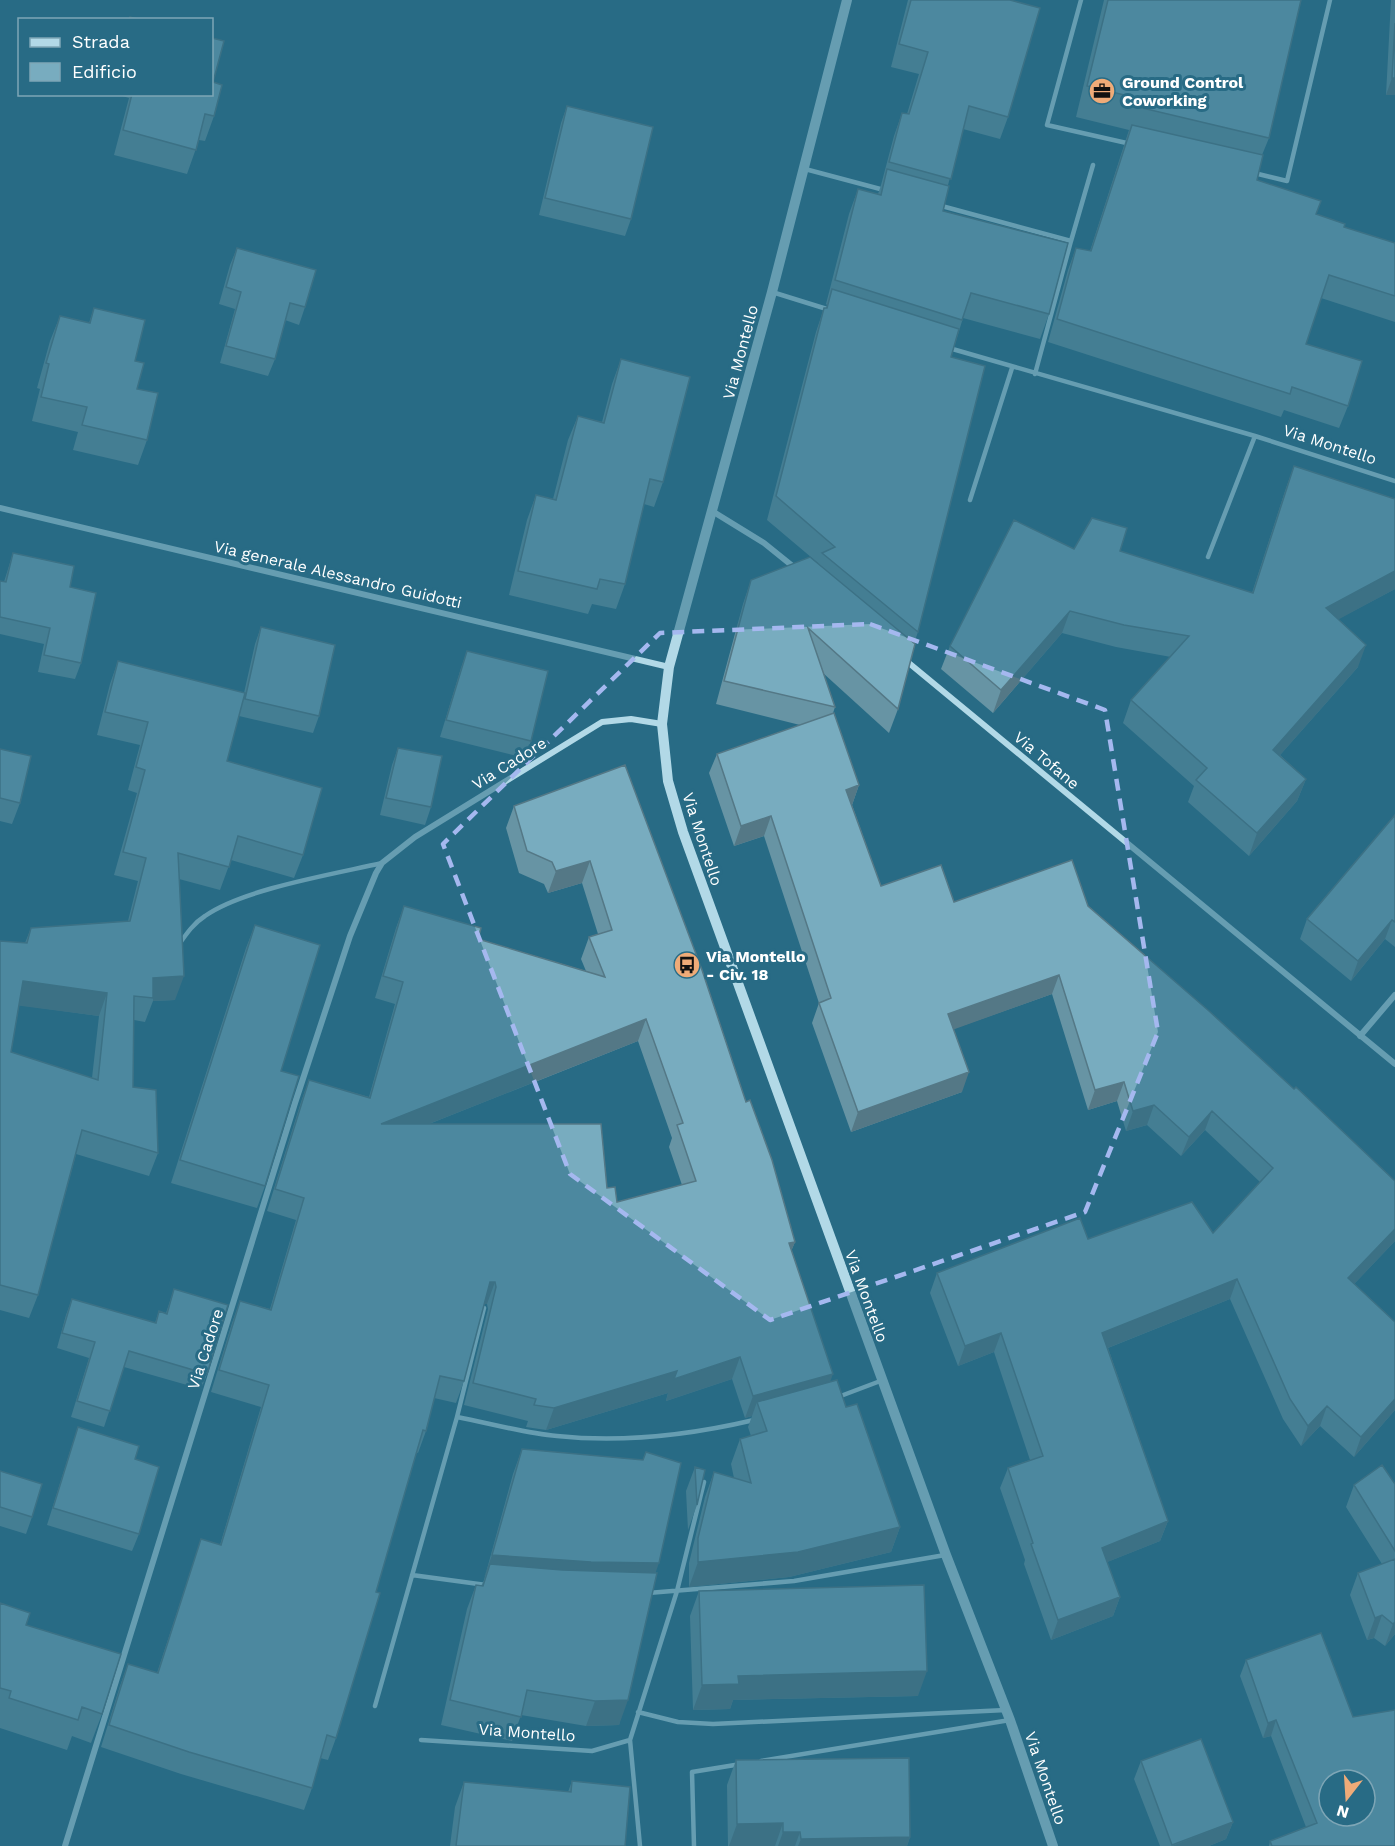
<svg xmlns="http://www.w3.org/2000/svg" width="1395" height="1846" font-family="'Work Sans',sans-serif">
<style>
.lines{fill:none;stroke-linecap:round;stroke-linejoin:round}
.service{stroke:#b2d9e7;stroke-width:4.5}
.minor{stroke:#b2d9e7;stroke-width:6}
.tertiary{stroke:#b2d9e7;stroke-width:10}
.wall{fill:#6794a4;fill-rule:evenodd}
.shaded-wall{fill:#547886}
.building{fill:#78acbf;stroke:#547886;stroke-width:1.5;fill-rule:evenodd}
.marked{fill:none;stroke:#a5b8ef;stroke-width:4.5;stroke-dasharray:12 8;stroke-linejoin:round}
.labels{text-anchor:middle;stroke-width:6;stroke-linejoin:round;paint-order:stroke}
.poi-label{font-size:16px;font-weight:bold;fill:#fff;stroke:#286b85;text-anchor:start}
.street-label{font-size:16px;fill:#fff;stroke:#286b85}
</style>
<rect width="100%" height="100%" fill="#286b85"/>
<g class="lines">
<path class="service" d="M1081 0 1047 125 1131 144
M805 169 884 190
M1254 173 1287 181 1330 0
M938 205 1071 241 1035 374
M1071 241 1093 165
M772 292 830 310
M949 348 1255 436 1395 481
M970 500 1012 368
M1208 557 1255 436
M180 943C187 933 194 923 205 916 243 889 334 874 382 863
M838 1397 883 1380
M457 1417C489 1423 523 1433 557 1436 623 1443 690 1435 754 1420
M412 1575 486 1585
M648 1593 794 1581 945 1555
M375 1706 457 1417 484 1308
M638 1712 678 1722 713 1724 1006 1710
M421 1740 592 1751 630 1740
M761 1761 1010 1720
M640 1846 630 1740 677 1591 704 1482
M694 1846 692 1772 741 1764"/>
<path class="minor" d="M0 508 669 667
M712 511 764 543 795 568
M904 659 1395 1064
M1360 1036 1395 995
M65 1846 295 1103 350 936 376 873 382 863 415 837 602 722 631 719 662 724"/>
<path class="tertiary" d="M847 0 772 292 669 667 662 724 668 781 683 832 946 1555 1010 1720 1053 1846"/>
</g>
<path class="wall" d="M908 0H1010L1008 117 1000 139 963 129 948 185 943 211 1049 314 1040 339 963 318 951 357 918 632 914 643 898 709 889 733 823 673 835 707 833 713 859 785 852 805 881 886 954 902 1088 906 1294 1089 1395 1181V1241L1354 1284 1395 1410 1354 1457 1320 1426 1301 1446 1283 1419 1230 1299 1108 1348 1168 1521 1160 1541 1107 1562 1120 1597 1113 1616 1051 1640 1024 1564 1025 1560 1000 1488 1008 1468 1030 1460 994 1352 958 1366 930 1293 937 1273 1088 1239 1213 1233 1260 1182 1205 1130 1181 1156 1147 1125 1126 1131 1117 1101 1088 1110 1052 994 953 1029 962 1092 851 1132 812 1023 819 1003 764 836 734 846 709 773 717 754 800 725 716 704 743 604 751 580 818 563 767 520 816 332 824 308H826L827 305 826 304 849 214 858 189 878 194 881 185 894 136 902 113 907 114 919 74 891 67Z
M1104 0H1301L1269 138 1262 155 1257 180 1316 214 1344 227 1395 243V322L1321 298 1306 344 1348 406 1339 428 1284 410 1281 417 1048 342 1068 270 1076 248 1090 251 1129 130 1076 117Z
M1391 0H1395V95H1386Z
M213 82 214 116 205 141 199 140 187 174 114 155 129 98 116 94H212Z
M567 106 631 219 625 236 539 215 561 123Z
M237 248 305 307 299 325 285 320 275 359 268 376 220 363 235 309 219 304 230 265Z
M94 308 135 361 137 389 147 440 138 465 73 450 78 432 32 421 40 389 37 388 50 341 60 316 89 323Z
M621 359 663 482 654 507 644 504 625 584 616 609 592 604 588 614 509 595 527 520 536 495 553 499 568 440 578 416 602 422 612 384Z
M1294 466 1395 499V589L1338 619 1358 667 1280 755 1306 779 1297 801 1249 856 1188 802 1194 786 1123 723 1131 700 1171 657 1116 647 1062 633 993 713 941 669 950 646 1074 549 1120 551 1252 593 1286 488Z
M13 553 70 587 81 663 75 679 38 672 44 644 0 634V581L4 582Z
M261 627 319 716 313 733 239 716 227 761 303 855 294 878 231 860 220 890 179 879 175 1000 153 1001 145 1022 134 1020 133 1087 158 1153 149 1176 76 1154 38 1295 29 1318 0 1310V941L25 943 31 928 128 921 138 881 114 875 137 793 128 790 140 745 97 735 110 684 118 661 244 693 255 644ZM19 1005 99 1016 92 1078 11 1052Z
M467 651 531 741 525 758 440 737 461 668Z
M398 748 431 807 425 825 380 815 392 765Z
M0 749 20 803 12 824 0 821Z
M625 765 795 1242 791 1251 830 1382 846 1407 900 1527 891 1552 789 1577 689 1587V1563L705 1497 714 1472 734 1478 731 1464 740 1439 751 1436 748 1427 752 1416 745 1418 732 1379 666 1401 668 1393 546 1430 526 1427 528 1421 464 1405 488 1309 487 1304H484L464 1381 456 1403 434 1398 426 1431 418 1453 416 1452 376 1592 336 1738 328 1760 320 1758 312 1788 304 1810 181 1774 101 1747 120 1686 128 1664 157 1673 201 1539 220 1545 261 1407 211 1392 232 1323 240 1301 270 1309 296 1220 267 1211 301 1102 309 1080 369 1097 395 1004 375 998 396 928 404 906 478 939 586 971 581 959 589 937 598 934 582 883 548 893 544 884 519 873 506 828 514 806ZM638 1041 672 1138 669 1147 682 1185 617 1202 607 1188 429 1124Z
M1395 815V947L1385 939 1351 981 1300 939 1307 919Z
M255 925 281 1071 265 1186 257 1208 171 1183 246 948Z
M174 1289 207 1374 201 1389 124 1367 104 1427 71 1417 89 1358 57 1348 66 1315 72 1299 155 1323 159 1311 166 1313Z
M78 1427 135 1459 139 1534 132 1551 47 1525 72 1445Z
M522 1449 656 1572 619 1725 586 1726 521 1715 512 1741 441 1725 467 1609 476 1585 481 1586 484 1580 513 1474Z
M695 1467 697 1505 688 1530 686 1491Z
M0 1471 32 1517 26 1534 0 1526Z
M1395 1484V1634L1385 1646 1374 1638 1367 1640 1350 1595 1358 1573 1382 1564 1346 1507 1354 1485Z
M699 1591 918 1696 733 1700 730 1709 693 1710 690 1616Z
M0 1603 26 1625 102 1714 91 1743 72 1736 67 1750 0 1728Z
M1246 1660 1353 1717 1395 1846H1269L1270 1841 1306 1827 1271 1736 1263 1738 1240 1676Z
M736 1760 910 1837 907 1846H728L727 1785Z
M1141 1761 1233 1822 1226 1839 1209 1846H1160L1134 1779Z
M572 1781 625 1846H450L455 1807 464 1782 568 1792Z"/>
<path class="shaded-wall" d="M1392 78H1395V95H1386Z
M1395 571V589L1317 631 1326 608Z
M1070 611 1062 633 993 713 1001 690Z
M1366 645 1358 667 1265 772 1273 750Z
M1306 779 1297 801 1249 856 1257 833Z
M859 785 852 805 839 809 846 790Z
M771 816 764 836 734 846 741 826Z
M590 861 582 883 548 893 556 871Z
M1392 920 1385 939 1351 981 1358 961Z
M1059 975 1052 994 941 1034 948 1014Z
M184 976 175 1000 153 1001V978Z
M23 981 107 993 99 1016 14 1005Z
M646 1019 638 1041 373 1146 381 1124Z
M969 1072 962 1092 851 1132 858 1112Z
M1124 1082 1117 1101 1088 1110 1095 1090Z
M1154 1105 1147 1125 1126 1131 1133 1111Z
M1212 1111 1205 1130 1181 1156 1189 1137Z
M1395 1229V1241L1341 1298 1348 1278Z
M795 1242 786 1264 789 1243Z
M1237 1279 1230 1299 1095 1353 1102 1333Z
M490 1282H495L487 1304H482Z
M1001 1333 994 1352 958 1366 965 1346Z
M740 1357 732 1379 666 1401 668 1393 546 1430 554 1408 677 1371Z
M833 1374 825 1396 757 1402 752 1416 745 1418 753 1396Z
M1395 1399V1410L1354 1457 1361 1437Z
M1327 1406 1320 1426 1301 1446 1308 1426Z
M1168 1521 1160 1541 1095 1567 1102 1548Z
M900 1527 891 1552 789 1577 689 1587 698 1562Z
M492 1555 659 1563 650 1588 490 1564 483 1580Z
M1120 1597 1113 1616 1051 1640 1058 1620Z
M1382 1615 1374 1638 1367 1640 1375 1618Z
M1395 1622V1634L1385 1646 1393 1624Z
M927 1671 918 1696 733 1700 730 1709 693 1710 702 1685 738 1676Z
M628 1700 619 1725 586 1726 595 1701Z
M1276 1720 1271 1736 1263 1738 1268 1723Z
M1233 1822 1226 1839 1209 1846H1172Z
M783 1823 775 1846H729L737 1824Z
M783 1832H800L795 1846H778Z
M910 1837 907 1846H798L801 1839Z"/>
<path class="building" d="M911 0H1010L1040 8 1008 117 969 106 951 179 889 162 902 113 909 114 928 52 899 44Z
M1108 0H1301L1269 138 1138 107 1141 99 1087 86Z
M130 17 141 20H129Z
M1395 23V78H1392Z
M212 38 224 41 213 82 222 85 214 116 205 114 196 150 123 130 132 94H212Z
M567 106 653 127 631 219 545 198Z
M1132 125 1263 155 1257 180 1321 201 1316 214 1345 224 1344 227 1395 243V296L1329 275 1306 344 1362 361 1348 406 1292 387 1290 394 1057 319 1076 248 1091 251Z
M887 169 949 186 943 211 1068 243 1049 314 971 293 962 320 835 280 858 189 881 195Z
M237 248 316 270 305 307 290 303 275 359 226 346 241 292 226 287Z
M832 289 959 329 951 357 985 366 918 632 822 553 835 547 776 496 824 308H827Z
M94 308 145 320 135 361 144 363 137 389 158 393 147 440 82 425 87 407 41 397 49 364 46 363 60 316 90 323Z
M621 359 690 377 663 482 650 479 625 584 600 579 597 589 518 571 536 495 556 500 578 416 604 423Z
M1294 466 1395 499V571L1326 608 1366 645 1273 750 1306 779 1257 833 1196 780 1207 768 1131 700 1189 636 1124 625 1070 611 1001 690 950 646 1014 520 1074 549 1092 518 1127 528 1120 551 1253 593Z
M13 553 74 566 70 587 96 593 81 663 44 655 50 628 0 617V581L6 582Z
M810 557 915 644 898 709 808 628 835 707 724 681 751 580Z
M261 627 335 645 319 716 245 699Z
M467 651 548 671 531 741 446 720Z
M118 661 245 693 227 761 322 788 303 855 238 836 229 867 178 853 184 976 153 978V998L134 996 133 1087 156 1090 158 1153 82 1130 38 1295 0 1285V941L27 943 31 928 130 921 146 858 123 852 145 770 136 767 148 722 105 712ZM23 981 107 993 98 1080 11 1052Z
M834 713 859 785 846 790 881 886 941 865 954 902 1072 860 1088 906 1209 1011 1294 1089 1296 1087 1395 1181V1229L1348 1278 1395 1322V1399L1361 1437 1327 1406 1308 1426 1290 1399 1237 1279 1102 1333 1168 1521 1102 1548 1120 1597 1058 1620 1031 1544 1033 1543 1008 1468 1043 1456 1001 1333 965 1346 937 1273 1080 1218 1088 1239 1192 1202 1213 1233 1273 1168 1212 1111 1189 1137 1154 1105 1133 1111 1124 1082 1095 1090 1059 975 948 1014 969 1072 858 1112 819 1003 831 998 771 816 741 826 717 754Z
M398 748 442 756 431 807 386 798Z
M0 749 31 756 20 803 0 798Z
M625 765 702 970 746 1102 750 1100 772 1160 795 1242 789 1243 833 1374 753 1396 740 1357 674 1379 677 1371 554 1408 534 1405 536 1399 473 1383 496 1287 495 1282H490L464 1381 440 1376 426 1431 423 1430 376 1592 380 1593 336 1738 327 1735 312 1788 189 1752 109 1725 128 1664 158 1673 201 1539 221 1545 269 1385 219 1370 240 1301 271 1310 304 1198 275 1189 309 1080 370 1098 403 982 383 976 404 906 481 928 478 939 605 977 589 937 612 930 590 861 556 871 552 862 527 851 514 806ZM646 1019 683 1123 677 1125 696 1181 617 1202 615 1187 607 1188 601 1124H381Z
M1395 815V922L1392 920 1358 961 1307 919Z
M255 925 320 945 281 1071 299 1076 265 1186 180 1160Z
M174 1289 228 1305 207 1374 129 1351 110 1411 77 1401 95 1342 62 1333 72 1299 156 1323 159 1311 167 1314Z
M837 1380 846 1407 857 1404 900 1527 798 1552 698 1562V1538L714 1472 751 1483 740 1439 767 1431 757 1402Z
M78 1427 139 1446 135 1459 159 1467 139 1534 53 1508Z
M522 1449 643 1460 646 1452 681 1463 659 1563 591 1562 492 1555Z
M1382 1465 1395 1484V1551L1354 1485Z
M695 1467 705 1470 697 1505Z
M0 1471 42 1484 32 1517 0 1507Z
M1395 1559V1622L1393 1624 1382 1615 1375 1618 1358 1573Z
M490 1564 562 1570 657 1573 628 1700 595 1701 527 1690 521 1717 450 1700 476 1585 483 1586Z
M924 1585 927 1671 738 1676 739 1684 702 1685 699 1591Z
M0 1603 30 1613 26 1625 121 1654 102 1714 82 1707 78 1720 9 1698 11 1691 0 1688Z
M1321 1633 1353 1717 1395 1710V1846H1272L1270 1841 1317 1823 1276 1720 1268 1723 1246 1660ZM1329 1780H1365V1816H1329Z
M1201 1739 1233 1822 1172 1845 1141 1761Z
M909 1758 910 1837 801 1839 800 1832H783V1823L737 1824 736 1760Z
M572 1781 630 1787 625 1846H456L464 1782 571 1792Z"/>
<path d="M0 0H1395V1846H0ZM870 624 1105 710 1158 1032 1085 1212 770 1320 570 1174 443 844 660 633Z" fill="#286b85" fill-opacity=".55" fill-rule="evenodd"/>
<path class="marked" d="M870 624 1105 710 1158 1032 1085 1212 770 1320 570 1174 443 844 660 633Z"/>
<defs>
<symbol id="office-disc" viewBox="-11 -11 22 22"><circle r="9.5" fill="#efab78" stroke="#286b85"/><path d="M-6-3h4V-5.5h4V-3h4V5H-6ZM-1-4.5V-3h2v-1.5ZM-6 0V1H6V0Z" fill="#111"/></symbol>
<symbol id="bus-disc" viewBox="-11 -11 22 22"><circle r="9.5" fill="#efab78" stroke="#286b85"/><path d="M-5-6H5V4H4V6H2V4H-2V6H-4V4H-5ZM-3.5-4V0h7V-4ZM-3.5 1.2v1.5H-2V1.2ZM2 1.2v1.5H3.5V1.2Z" fill="#111"/></symbol>
</defs>
<g fill-rule="evenodd">
<use href="#office-disc" x="1087" y="76" width="30" height="30"/>
<use href="#bus-disc" x="672" y="950" width="30" height="30"/>
</g>
<g class="labels">
<g class="poi-label">
<text x="1122" y="88">Ground Control<tspan x="1122" dy="18">Coworking</tspan></text>
<text x="706" y="962">Via Montello<tspan x="706" dy="18">- Civ. 18</tspan></text>
</g>
<g class="street-label">
<text transform="translate(740 352) rotate(-75)" y="6">Via Montello</text>
<text transform="translate(1330 444) rotate(18)" y="6">Via Montello</text>
<text transform="translate(338 574) rotate(13)" y="6">Via generale Alessandro Guidotti</text>
<text transform="translate(1047 760) rotate(40)" y="6">Via Tofane</text>
<text transform="translate(509 763) rotate(-32)" y="6">Via Cadore</text>
<text transform="translate(703 839) rotate(72)" y="6">Via Montello</text>
<text transform="translate(867 1296) rotate(70)" y="6">Via Montello</text>
<text transform="translate(205 1349) rotate(-72)" y="6">Via Cadore</text>
<text transform="translate(527 1732) rotate(4)" y="6">Via Montello</text>
<text transform="translate(1046 1778) rotate(71)" y="6">Via Montello</text>
</g>
</g>
<rect x="18" y="18" width="195" height="78" fill="#286b85" stroke="#7ea6b6" stroke-width="1.5"/>
<rect x="30" y="38" width="30" height="9" fill="#b2d9e7" stroke="#7ea6b6" stroke-width="1.5"/>
<text x="72" y="48" font-size="18" fill="#ffffff">Strada</text>
<rect x="30" y="63" width="30" height="18" fill="#78acbf" stroke="#7ea6b6" stroke-width="1.5"/>
<text x="72" y="78" font-size="18" fill="#ffffff">Edificio</text>
<g transform="translate(1347 1798) rotate(197)"><circle r="28" fill="#286b85" stroke="#7ea6b6" stroke-width="1.5"/>
<path d="M0-4.5L10 22L0 15L-10 22Z" fill="#efab78"/>
<text y="-9" font-size="16" font-weight="bold" text-anchor="middle" fill="#ffffff">N</text>
</g>
</svg>
